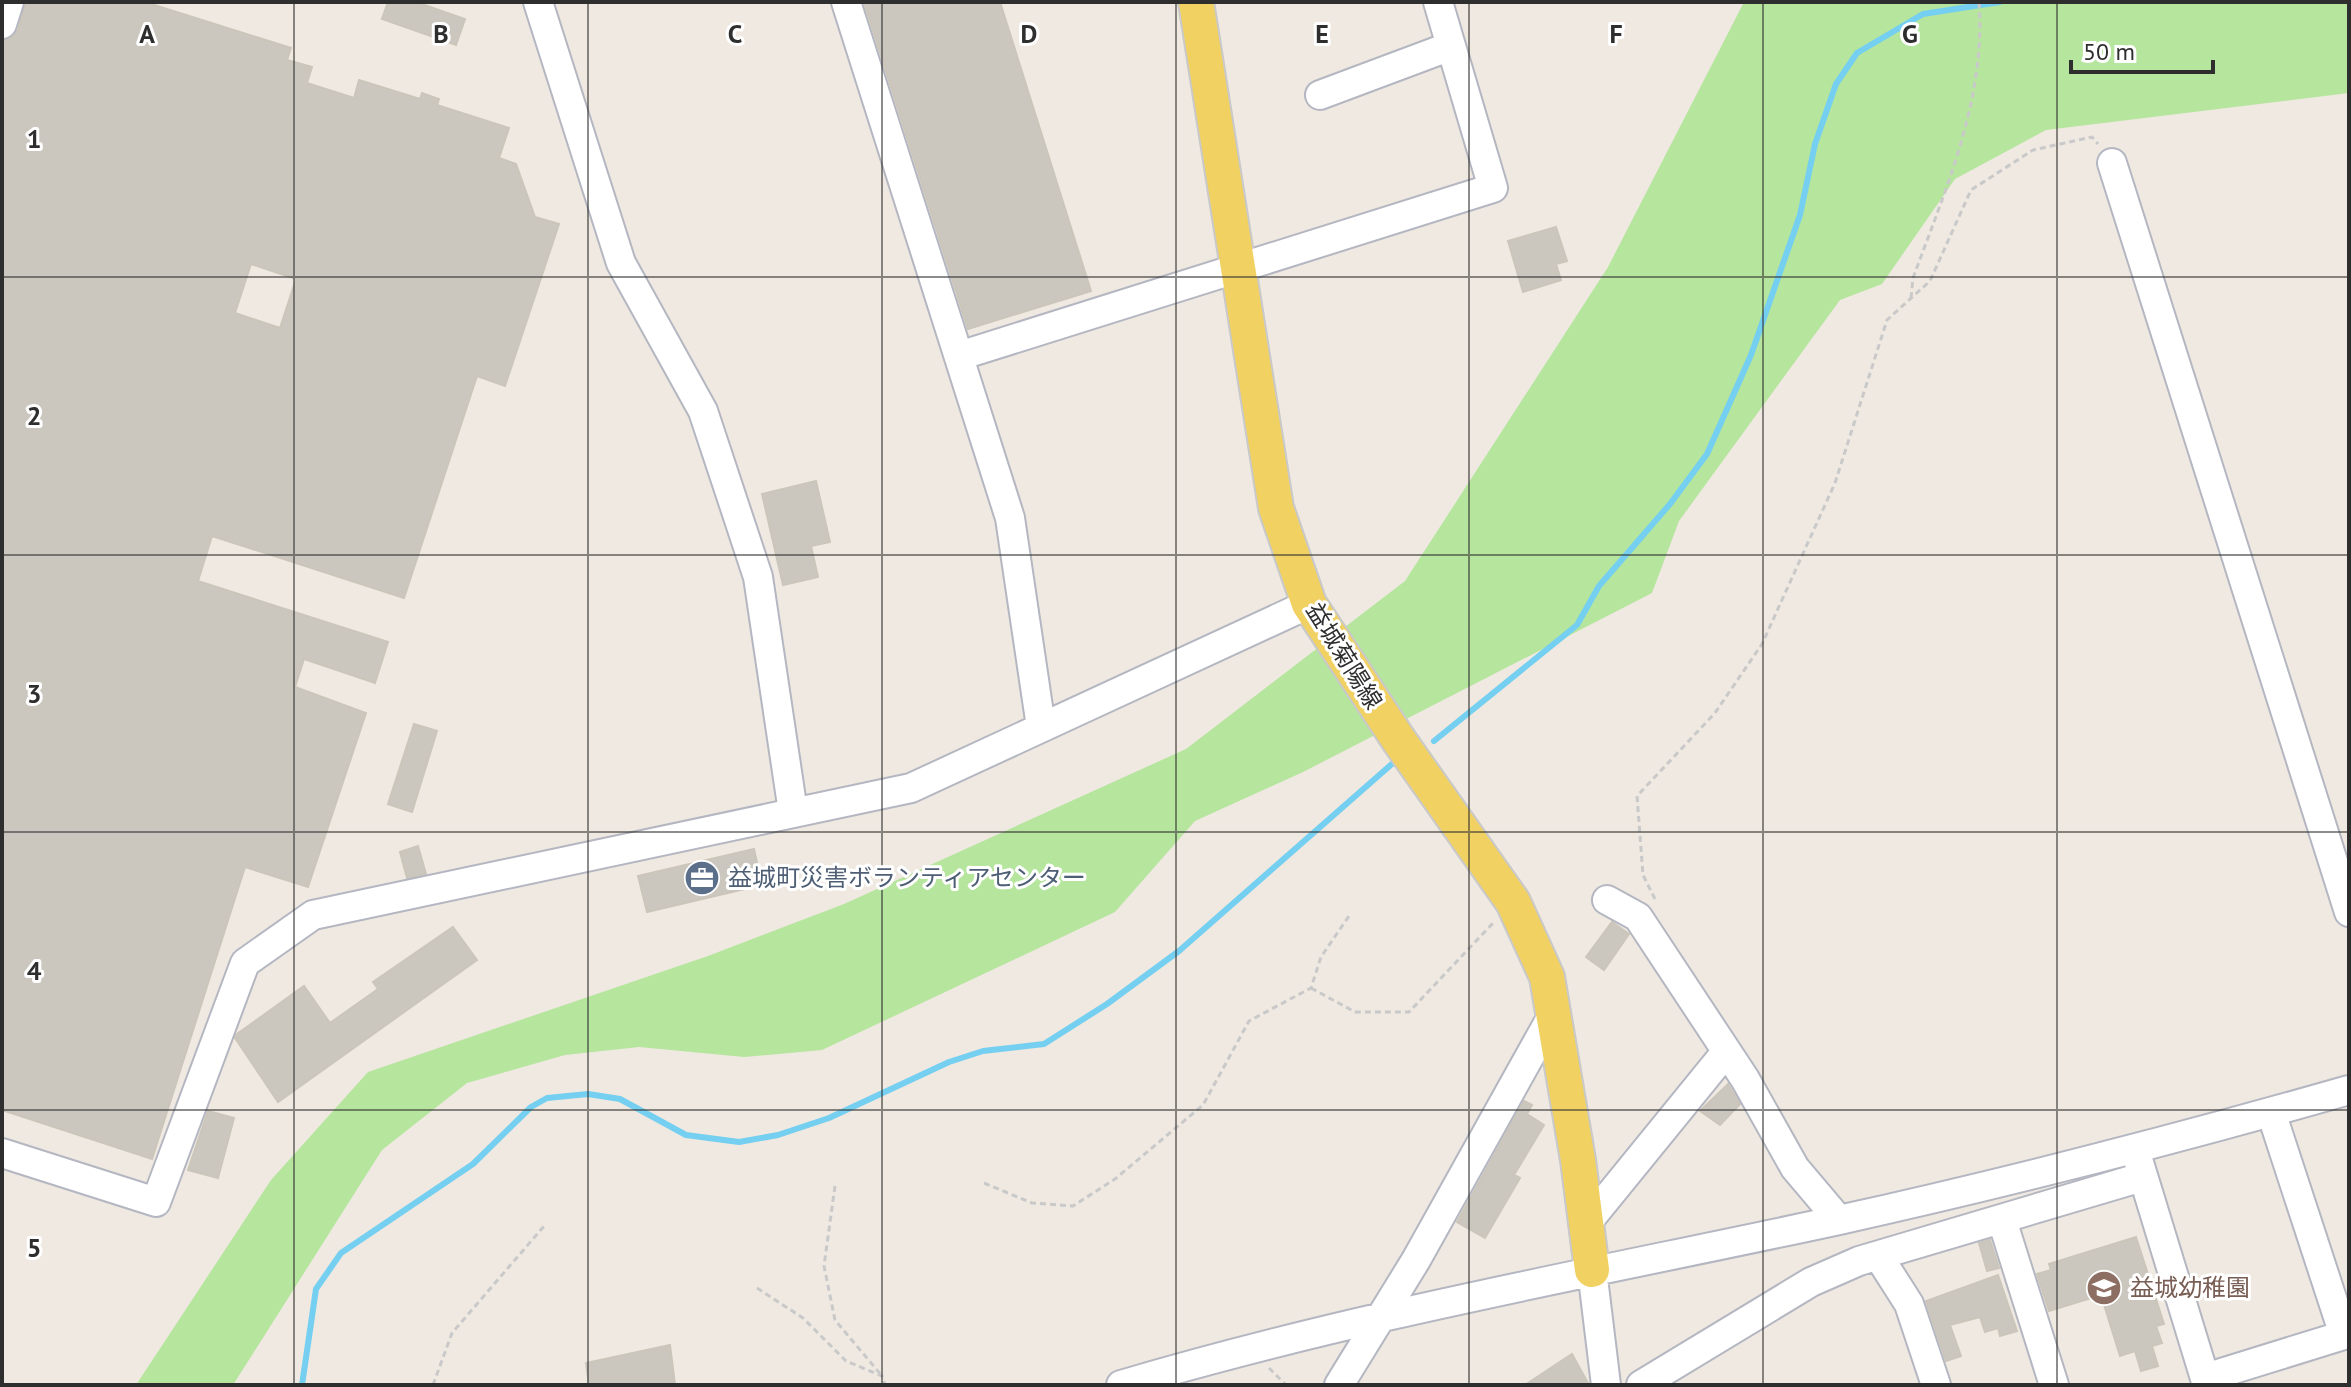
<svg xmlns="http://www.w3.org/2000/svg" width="2351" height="1387" font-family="'PT Sans','Noto Sans JP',sans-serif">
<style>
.green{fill:#b6e59e}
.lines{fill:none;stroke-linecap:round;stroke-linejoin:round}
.stream{stroke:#75cff0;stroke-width:6}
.building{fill:#cbc7bf;stroke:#cbc5ba;stroke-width:2;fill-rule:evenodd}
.minor-casing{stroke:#b4b7c1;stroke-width:32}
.major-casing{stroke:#c9c9c9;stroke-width:38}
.path{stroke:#c9c9c9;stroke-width:3;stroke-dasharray:6 4;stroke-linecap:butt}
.minor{stroke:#fff;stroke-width:28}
.major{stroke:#f2d163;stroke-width:34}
.grid{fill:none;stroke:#2e2e2e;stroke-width:2;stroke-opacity:0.55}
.labels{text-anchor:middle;stroke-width:6;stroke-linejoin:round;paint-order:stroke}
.street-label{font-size:24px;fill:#2e2e2e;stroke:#fff}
.service-label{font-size:24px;fill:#4e5e75;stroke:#fff;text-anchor:start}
.education-label{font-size:24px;fill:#785e54;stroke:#fff;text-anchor:start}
.grid-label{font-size:26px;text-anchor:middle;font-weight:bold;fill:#2e2e2e;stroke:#fff;stroke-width:6;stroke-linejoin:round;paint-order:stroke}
</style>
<rect width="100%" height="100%" fill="#efe9e1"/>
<path class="green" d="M1744 2H2349V93L2046 130 1955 179 1882 284 1840 300 1679 521 1652 593 1303 772 1195 821 1115 912 822 1050 744 1057 639 1047 565 1055 467 1083 382 1150 233 1385H136L271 1180 368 1072 708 956 844 904 1186 749 1405 581 1608 267Z"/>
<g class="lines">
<path class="stream" d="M1434 741 1577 625 1599 586 1670 504 1707 454 1751 355 1800 215 1815 144 1836 84 1857 53 1923 14 2000 2
M302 1385 316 1289 341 1253 473 1164 531 1107 547 1098 588 1094 620 1099 686 1135 739 1142 778 1135 829 1118 949 1062 983 1051 1044 1044 1107 1004 1179 951 1393 763"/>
</g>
<path class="building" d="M26 2H145L291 48 287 60 312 67 307 83 354 98 359 80 420 99 422 93 439 99 437 105 509 128 499 158 516 164 535 217 559 224 505 386 477 376 404 598 212 536 198 581 388 642 375 683 304 659 295 687 366 713 308 887 245 867 152 1159 2 1110V41L13 37 18 30ZM251 264 296 279 280 328 235 313Z
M388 2H416L465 19 456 45 382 19Z
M864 2H1000L1091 291 968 329Z
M1556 227 1567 261 1556 264 1561 280 1523 292 1508 241Z
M816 481 830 542 811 546 818 577 783 585 762 494Z
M414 724 437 731 412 812 388 804Z
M418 846 426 874 407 878 400 852Z
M754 849 762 885 647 912 638 876Z
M1612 922 1629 934 1604 970 1586 957Z
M453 927 477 960 278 1102 235 1038 237 1034 304 986 330 1023 378 989 373 982Z
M1728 1084 1740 1104 1720 1125 1700 1111Z
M1524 1101 1532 1105 1527 1114 1544 1125 1514 1175 1520 1178 1485 1238 1457 1222Z
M208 1111 234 1118 218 1178 188 1170Z
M2136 1237 2164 1324 2156 1326 2162 1343 2152 1346 2158 1366 2141 1371 2135 1351 2120 1356 2101 1295 2049 1311 2037 1274 2051 1270 2049 1264Z
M1990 1240 1999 1268 1987 1271 1979 1243Z
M1998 1275 2017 1331 2000 1336 1998 1328 1985 1332 1980 1317 1950 1325 1961 1356 1946 1361 1926 1301Z
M670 1345 675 1385H589L586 1363Z
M1572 1354 1589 1385H1525Z"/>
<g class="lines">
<defs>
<path id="minor" d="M538 2 621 263 703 411 758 577 793 812
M846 2 1010 518 1041 727
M2 24 9 2
M1320 95 1451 46
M2112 163 2349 912
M959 356 1493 188 1438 2
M1607 900 1638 917 1745 1079 1795 1168 1839 1220
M2 1153 156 1202 245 963 313 915 911 788 1309 604
M2137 1156 2207 1385
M2002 1220 2054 1385
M1586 1224 1726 1052
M1879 1257 1909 1304 1936 1385
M1592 1270 1606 1385
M2205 1378 2344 1335 2271 1112
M1121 1385C1357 1315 1598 1272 1839 1220 2011 1182 2180 1138 2349 1090
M1339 1385 1416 1260 1555 1011
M1641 1385 1811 1282 1859 1261 2132 1180"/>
<path id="major" d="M1196 2 1276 508 1309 604 1398 739 1513 902 1547 977 1578 1160 1592 1270"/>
</defs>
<use href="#minor" class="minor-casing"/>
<use href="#major" class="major-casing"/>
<path class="path" d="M1911 298 1913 278C1946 188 1986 99 1979 2
M1655 899 1643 875 1637 796 1715 713 1762 644 1835 483 1887 320 1930 281 1971 190 2033 150 2092 137 2098 144
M1311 988 1355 1012H1409L1494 922
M984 1183 1032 1203 1073 1206 1115 1179 1203 1105 1249 1021 1311 988 1321 957 1349 916
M835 1186 824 1266 835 1320 882 1376
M757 1288 803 1318 846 1361 882 1376 885 1385
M1269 1368 1286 1385
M433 1385 452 1333 545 1225"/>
<use href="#minor" class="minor"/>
<use href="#major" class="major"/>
</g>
<path class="grid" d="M294 2V1385M588 2V1385M882 2V1385M1176 2V1385M1469 2V1385M1763 2V1385M2057 2V1385M2 277H2349M2 555H2349M2 832H2349M2 1110H2349"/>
<defs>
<symbol id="office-disc" viewBox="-11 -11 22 22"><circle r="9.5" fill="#5c6f8a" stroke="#fff"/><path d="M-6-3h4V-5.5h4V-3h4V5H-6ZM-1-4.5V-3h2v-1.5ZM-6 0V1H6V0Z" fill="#fff"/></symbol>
<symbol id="school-disc" viewBox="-11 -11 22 22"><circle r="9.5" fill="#8d6e63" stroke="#fff"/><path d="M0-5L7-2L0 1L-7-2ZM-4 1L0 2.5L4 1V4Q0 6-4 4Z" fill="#fff"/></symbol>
</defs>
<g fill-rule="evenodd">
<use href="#office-disc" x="682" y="858" width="40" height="40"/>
<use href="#school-disc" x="2084" y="1268" width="40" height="40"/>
</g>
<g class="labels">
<g class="street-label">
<text transform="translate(1344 656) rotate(58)" y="8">益城菊陽線</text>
</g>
<g class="service-label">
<text x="728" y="886">益城町災害ボランティアセンター</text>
</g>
<g class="education-label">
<text x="2130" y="1296">益城幼稚園</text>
</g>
</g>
<g class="grid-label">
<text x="147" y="43">A</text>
<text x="441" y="43">B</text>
<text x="735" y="43">C</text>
<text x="1029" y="43">D</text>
<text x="1322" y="43">E</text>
<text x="1616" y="43">F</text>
<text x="1910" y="43">G</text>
<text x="34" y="148">1</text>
<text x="34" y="425">2</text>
<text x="34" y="703">3</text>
<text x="34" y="980">4</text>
<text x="34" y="1257">5</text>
</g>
<rect width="2351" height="1387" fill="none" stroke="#2e2e2e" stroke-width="8"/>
<path d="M2071 60v12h142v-12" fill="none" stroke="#2e2e2e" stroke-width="4"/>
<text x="2083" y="60" font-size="24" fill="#2e2e2e" stroke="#ffffff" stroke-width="6" paint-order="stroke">50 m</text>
</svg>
